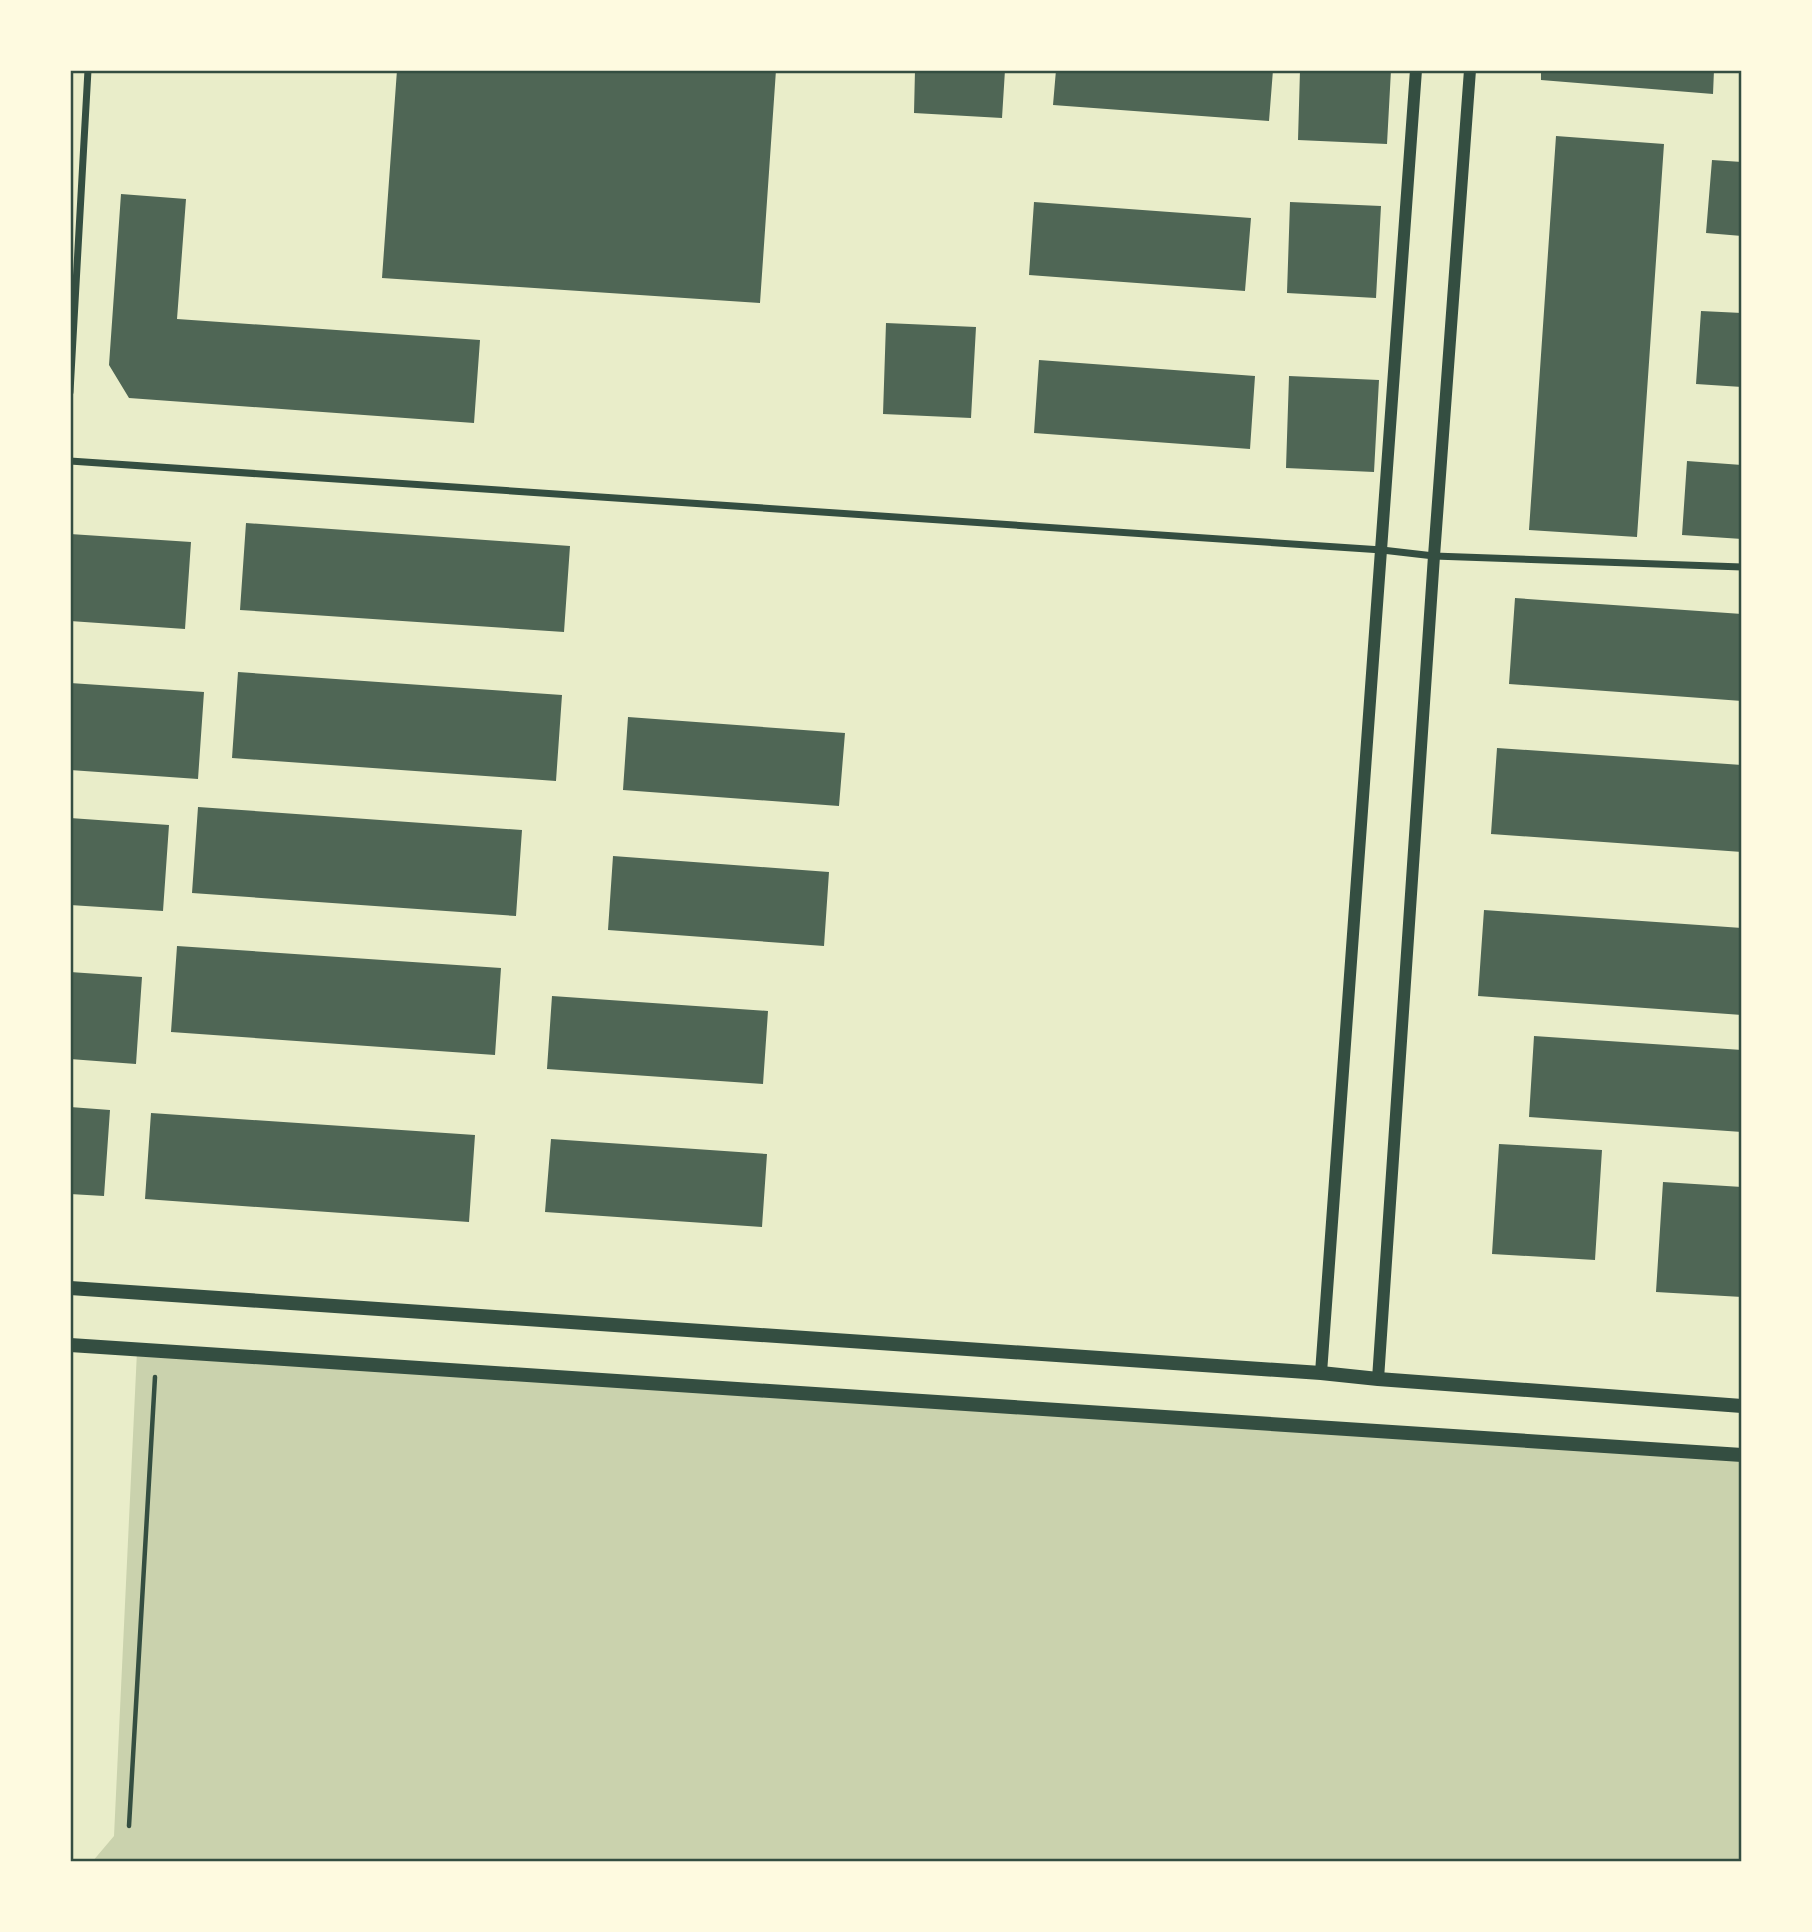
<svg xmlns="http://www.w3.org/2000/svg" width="1812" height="1932" font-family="Jost,sans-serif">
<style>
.green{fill:#cad2ad}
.building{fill:#4f6655}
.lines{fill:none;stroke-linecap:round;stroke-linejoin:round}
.path{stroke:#344e41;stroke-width:4.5}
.minor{stroke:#344e41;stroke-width:7}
.tertiary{stroke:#344e41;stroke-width:12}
.secondary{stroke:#344e41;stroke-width:14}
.neatline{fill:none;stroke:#344e41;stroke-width:2.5}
</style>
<rect width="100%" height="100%" fill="#e9edc9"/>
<path class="green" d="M137 1351 1742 1455V1862H92L114 1836Z"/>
<path class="building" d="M397 70H776L760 303 382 278Z
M915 70H1005L1002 118 914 113Z
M1056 70H1273L1269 121 1053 105Z
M1300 70H1391L1387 144 1298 140Z
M1541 70H1714L1713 94 1541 80Z
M1556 136 1664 144 1637 537 1529 530Z
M1712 160 1742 162V236L1706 233Z
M121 194 186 199 177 319 480 340 474 423 129 398 109 365Z
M1034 202 1251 218 1245 291 1029 275Z
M1290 202 1381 206 1376 298 1287 293Z
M1701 311 1742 313V387L1696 384Z
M886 323 976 327 971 418 883 414Z
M1039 360 1255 376 1250 449 1034 433Z
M1289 376 1379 380 1374 472 1286 468Z
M1687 461 1742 465V539L1682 535Z
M246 523 570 546 564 632 240 610Z
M70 534 191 542 185 629 70 621Z
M1515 598 1742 614V701L1509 684Z
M238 672 562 695 556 781 232 758Z
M70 683 204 692 198 779 70 770Z
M628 717 845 733 839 806 623 790Z
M1497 748 1742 765V852L1491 834Z
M198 807 522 830 516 916 192 893Z
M70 818 169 825 163 911 70 905Z
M613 856 829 872 824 946 608 930Z
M1484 910 1742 928V1015L1478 996Z
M177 946 501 968 495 1055 171 1032Z
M70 972 142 977 136 1064 70 1059Z
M552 996 768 1011 763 1084 547 1069Z
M1534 1036 1742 1050V1132L1529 1117Z
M70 1107 110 1110 104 1196 70 1194Z
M151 1113 475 1135 469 1222 145 1199Z
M551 1139 767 1154 762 1227 545 1212Z
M1499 1144 1602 1150 1595 1260 1492 1254Z
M1663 1182 1742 1187V1297L1656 1292Z"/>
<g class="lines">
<path class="path" d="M129 1826 155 1377"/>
<path class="minor" d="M70 392 88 70
M70 461 1382 550 1434 556 1742 567"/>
<path class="tertiary" d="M1321 1373 1416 70
M1378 1379 1434 556 1470 70"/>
<path class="secondary" d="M70 1288 1321 1373 1378 1379 1742 1406
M70 1345 1742 1455"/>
</g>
<rect width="1812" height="1932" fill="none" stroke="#fefae0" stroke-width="144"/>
<rect x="72" y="72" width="1668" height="1788" class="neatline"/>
</svg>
